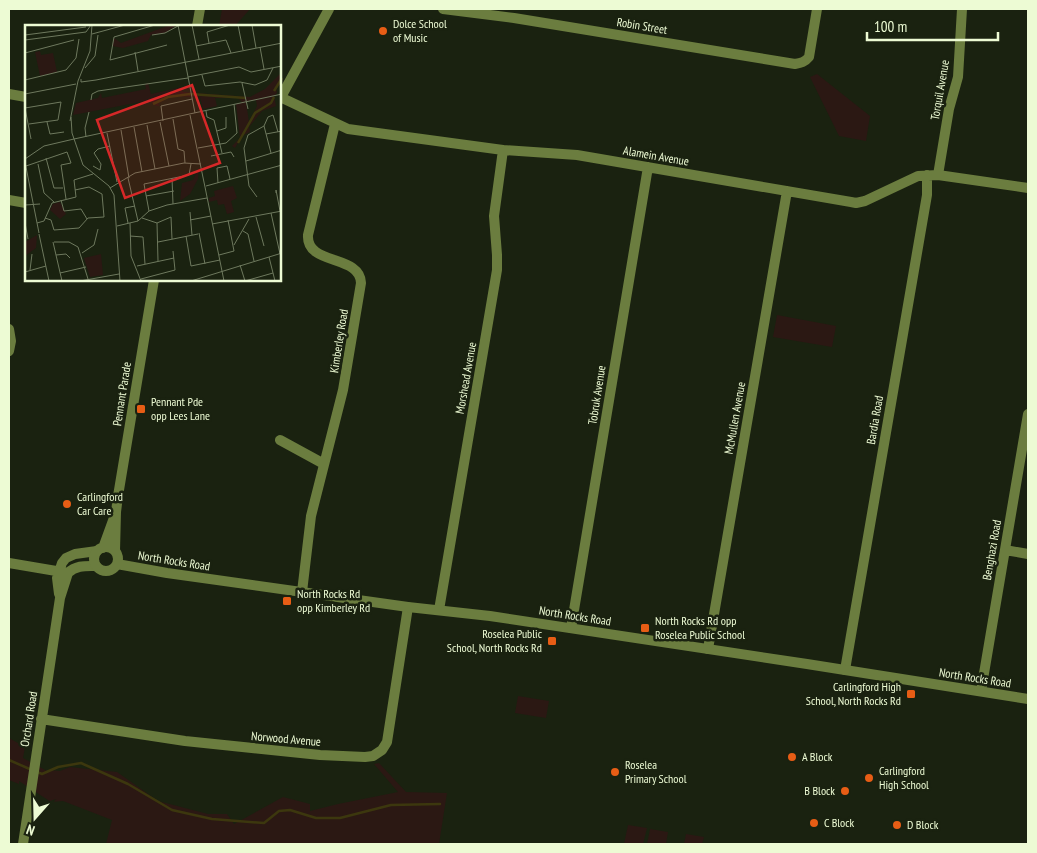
<svg xmlns="http://www.w3.org/2000/svg" width="1037" height="853" font-family="'PT Sans Narrow',sans-serif">
<style>
.green{fill:#2b1813}
.lines{fill:none;stroke-linecap:round;stroke-linejoin:round}
.stream{stroke:#3c370e;stroke-width:2.5}
.minor{stroke:#6b7d3f;stroke-width:10}
.tertiary{stroke:#6b7d3f;stroke-width:10}
.poi-dot{fill:#e75d15;stroke:#1a2210;stroke-width:2}
.labels{text-anchor:middle;stroke-width:5;stroke-linejoin:round;paint-order:stroke}
.poi-label{font-size:12px;fill:#edfbd4;stroke:#1a2210;text-anchor:start}
.street-label{font-size:12px;fill:#edfbd4;stroke:#1a2210}
.inset-river{fill:none;stroke:#3c370e;stroke-width:2.5}
.inset-road{fill:none;stroke:#6e795e;stroke-width:1}
.view{fill:#d62828;fill-opacity:0.15;stroke:#d62828;stroke-width:2.5}
.inset-edge{fill:none;stroke:#edfbd4;stroke-width:2.5}
</style>
<rect width="100%" height="100%" fill="#1a2210"/>
<path class="green" d="M222 9H250L235 26H219Z
M817 74 870 116 866 141 839 136 810 77Z
M777 315 836 326 832 347 773 337Z
M518 696 549 701 546 718 515 713Z
M9 738 25 747 23 758 47 771 48 770 60 771 70 767 117 772 158 801 208 814H227L234 824 283 797 310 804V811L338 804 398 792 374 764 379 763 406 792 447 793 439 844H106L112 820 63 801 51 802 19 781V784L9 780Z
M628 825 647 828 643 844H624Z
M650 829 668 832 666 844H647Z
M686 834 704 837 702 844H684Z"/>
<g class="lines">
<path class="stream" d="M9 760 32 770
M37 772 42 774 58 767 81 763 128 784 172 810 212 819 264 823 279 811 290 810 316 818H340L391 805 440 804"/>
<path class="minor" d="M443 9 514 18 795 64C801 63 805 62 809 57L817 9
M9 94 26 97
M280 97 348 129 503 150 577 155 851 202 856 203 865 201 918 176 938 175 1028 188
M281 97 329 9
M938 175 949 109 958 77 962 9
M9 200 26 203
M9 329 11 341 9 351
M280 440 324 464
M1005 550 1028 554
M9 563 68 573C76 565 86 566 96 566
M302 592 311 516 343 390 361 283C360 254 306 266 308 235L335 124
M59 594 57 578 62 563 66 558 75 554 97 551
M439 610 497 270V255L494 216 503 150
M571 628 648 167
M708 649 787 191
M845 670 927 195V175
M981 691 1028 414
M41 719 185 741 320 755 365 757 373 756 382 750 387 742 408 607
M23 844 60 598 68 573"/>
<path class="tertiary" d="M197 26 200 9
M94 559a12 12 0 1 1 24 0a12 12 0 1 1-24 0Z
M103 548 115 515
M115 551 116 512 118 496 154 280
M117 564 167 573 408 607 490 616 807 664 1028 699"/>
</g>
<g class="poi-dot">
<circle cx="383" cy="31" r="5"/>
<rect x="136" y="404" width="10" height="10" rx="2.5"/>
<circle cx="67" cy="504" r="5"/>
<rect x="282" y="596" width="10" height="10" rx="2.5"/>
<rect x="640" y="623" width="10" height="10" rx="2.5"/>
<rect x="547" y="636" width="10" height="10" rx="2.5"/>
<rect x="906" y="689" width="10" height="10" rx="2.5"/>
<circle cx="792" cy="757" r="5"/>
<circle cx="615" cy="772" r="5"/>
<circle cx="869" cy="778" r="5"/>
<circle cx="845" cy="791" r="5"/>
<circle cx="814" cy="823" r="5"/>
<circle cx="897" cy="825" r="5"/>
</g>
<g class="labels">
<g class="poi-label">
<text x="393" y="28">Dolce School<tspan x="393" dy="14">of Music</tspan></text>
<text x="151" y="406">Pennant Pde<tspan x="151" dy="14">opp Lees Lane</tspan></text>
<text x="77" y="501">Carlingford<tspan x="77" dy="14">Car Care</tspan></text>
<text x="297" y="598">North Rocks Rd<tspan x="297" dy="14">opp Kimberley Rd</tspan></text>
<text x="655" y="625">North Rocks Rd opp<tspan x="655" dy="14">Roselea Public School</tspan></text>
<text x="542" y="638" text-anchor="end">Roselea Public<tspan x="542" dy="14">School, North Rocks Rd</tspan></text>
<text x="901" y="691" text-anchor="end">Carlingford High<tspan x="901" dy="14">School, North Rocks Rd</tspan></text>
<text x="802" y="761">A Block</text>
<text x="625" y="769">Roselea<tspan x="625" dy="14">Primary School</tspan></text>
<text x="879" y="775">Carlingford<tspan x="879" dy="14">High School</tspan></text>
<text x="835" y="795" text-anchor="end">B Block</text>
<text x="824" y="827">C Block</text>
<text x="907" y="829">D Block</text>
</g>
<g class="street-label">
<text transform="translate(642 26) rotate(9)" y="4">Robin Street</text>
<text transform="translate(940 90) rotate(-80)" y="4">Torquil Avenue</text>
<text transform="translate(656 156) rotate(10)" y="4">Alamein Avenue</text>
<text transform="translate(339 341) rotate(-81)" y="4">Kimberley Road</text>
<text transform="translate(466 378) rotate(-80)" y="4">Morshead Avenue</text>
<text transform="translate(122 394) rotate(-81)" y="4">Pennant Parade</text>
<text transform="translate(597 395) rotate(-81)" y="4">Tobruk Avenue</text>
<text transform="translate(735 418) rotate(-80)" y="4">McMullen Avenue</text>
<text transform="translate(875 420) rotate(-80)" y="4">Bardia Road</text>
<text transform="translate(992 550) rotate(-80)" y="4">Benghazi Road</text>
<text transform="translate(174 561) rotate(9)" y="4">North Rocks Road</text>
<text transform="translate(575 616) rotate(9)" y="4">North Rocks Road</text>
<text transform="translate(975 678) rotate(9)" y="4">North Rocks Road</text>
<text transform="translate(29 719) rotate(-81)" y="4">Orchard Road</text>
<text transform="translate(286 739) rotate(5)" y="4">Norwood Avenue</text>
</g>
</g>
<g transform="translate(25 25)">
<rect width="256" height="256" fill="#1a2210"/>
<path d="M145 0H152L140 8 126 10 123 16 98 23 87 21 89 13 96 18ZM15 26 16 30 28 28 32 47 15 51 10 27ZM256 48V60L251 61 252 68 249 71 251 81 237 86 224 102 225 107 217 111 210 123 207 121 215 113 211 79 217 77 213 73H190L192 81 178 84 175 72 146 71 133 79 135 81 128 80 126 75 48 90 51 78 73 73 76 68 77 73 121 64 120 59 123 58 126 69 157 62 158 67 225 72 240 64ZM231 75 232 81 224 97 221 77ZM174 143 173 154 165 169 155 176 157 158 168 155ZM208 161 212 173 206 176 209 187 202 189 199 179 193 180 192 175 184 177V173L190 171 189 166ZM35 177 41 189 35 194 25 185 28 179ZM12 210 11 223 0 231V217ZM76 229 78 250 65 252 59 233Z" fill="#2b1813" fill-rule="evenodd"/>
<path class="inset-river" d="M249 66 257 53M128 79 143 72 165 69 221 73M213 118 230 88 246 78 249 72"/>
<path class="inset-road" d="M130 0 89 12 85 35 142 20M153 0 170 88M167 0 174 34M213 0 218 25M227 0 231 23M67 9 100 0M0 10 61 2M127 10 140 8 153 1M0 15 61 7 66 0M184 18 182 7 205 0M171 21 201 15 206 28M235 22 239 44M110 27 113 46M0 28 49 15M60 43 70 31 73 10M177 50 180 61 215 57 230 60 242 55 248 43M163 52 214 42 226 47 257 41M56 54V57L71 55 257 18M0 55 41 45 51 33 54 14M217 58 223 84M0 69 51 59M66 75 67 69 73 66 163 53M0 83 36 77 33 95 4 99M0 83 6 114M181 86 182 92 189 95 197 128M165 90 180 162M46 92 47 108 58 140 84 161 89 170 95 256M148 94 153 124 159 126 160 138M45 96 53 56 65 26 67 0M138 96 136 81 167 74M22 97 25 109 39 107M135 97 144 141M122 100 130 144M109 102 117 147M96 105 104 153M192 106 201 103V92M82 108 92 157M241 109 257 106M61 112 60 103 64 87M49 114 257 69M173 123 201 118 212 108 209 79M246 128 239 101 243 92 248 90 253 107M186 131 206 127 209 132M21 133 29 163H38M0 134 19 121 49 114M221 136 257 125M0 137 14 208M13 139 19 168 29 177M1 141 42 127 46 138 36 140 41 174M68 141 75 145 76 139 69 128 73 124 85 121M103 153 113 196M147 153 148 179M193 158 192 143 202 141 205 154M181 161 257 140M180 162 199 256M85 163 110 148 159 138 176 139M251 168V165L255 186M121 171 149 166M232 172 224 161 219 123 223 110 239 101M36 175 39 186 56 184 62 194M0 180 15 179M124 186 119 159 164 150 166 139M165 187 167 210M246 188 255 229M231 192 239 221M20 193 26 195 29 205 54 203 63 193 79 192 77 169 64 162 50 165M117 193 132 198 146 192 147 214M165 195 186 191M0 198 3 214M12 198 19 196 27 178 51 172 49 155 68 149M103 198 100 183 110 181M105 198 106 231 116 256M132 198 133 236M187 199 257 186M92 201 113 196 124 186 142 180 182 173M218 206 223 209 229 236M174 208 180 239M14 209 24 256M105 211 118 212 120 239M161 211 166 241 195 235M28 217 37 256M29 217H44L53 222 63 254M133 217 173 209M209 220 224 194M57 228 69 220 73 204M31 230 41 229 45 233M194 230 209 226 203 195M244 232 250 256M215 240 220 256M112 241 149 233M5 245 7 229M0 247 21 241M35 248 61 242M116 254 150 245 148 226M55 256 94 249M166 256 257 228M220 256 248 248"/>
<path class="view" d="M167 60 195 138 100 173 72 95Z"/>
<rect width="256" height="256" class="inset-edge"/>
</g>
<rect width="1037" height="853" fill="none" stroke="#edfbd4" stroke-width="20"/>
<g transform="translate(35 818) rotate(200)" stroke="#1a2210" stroke-width="4" paint-order="stroke">
<path d="M0-4L9 19L0 12L-9 19Z" fill="#edfbd4"/>
<text y="-8" font-size="14" font-weight="bold" text-anchor="middle" fill="#edfbd4">N</text>
</g>
<path d="M867 32v8h131v-8" fill="none" stroke="#edfbd4" stroke-width="2.5"/>
<text x="874" y="32" font-size="15" fill="#edfbd4" stroke="#1a2210" stroke-width="4" paint-order="stroke">100 m</text>
</svg>
